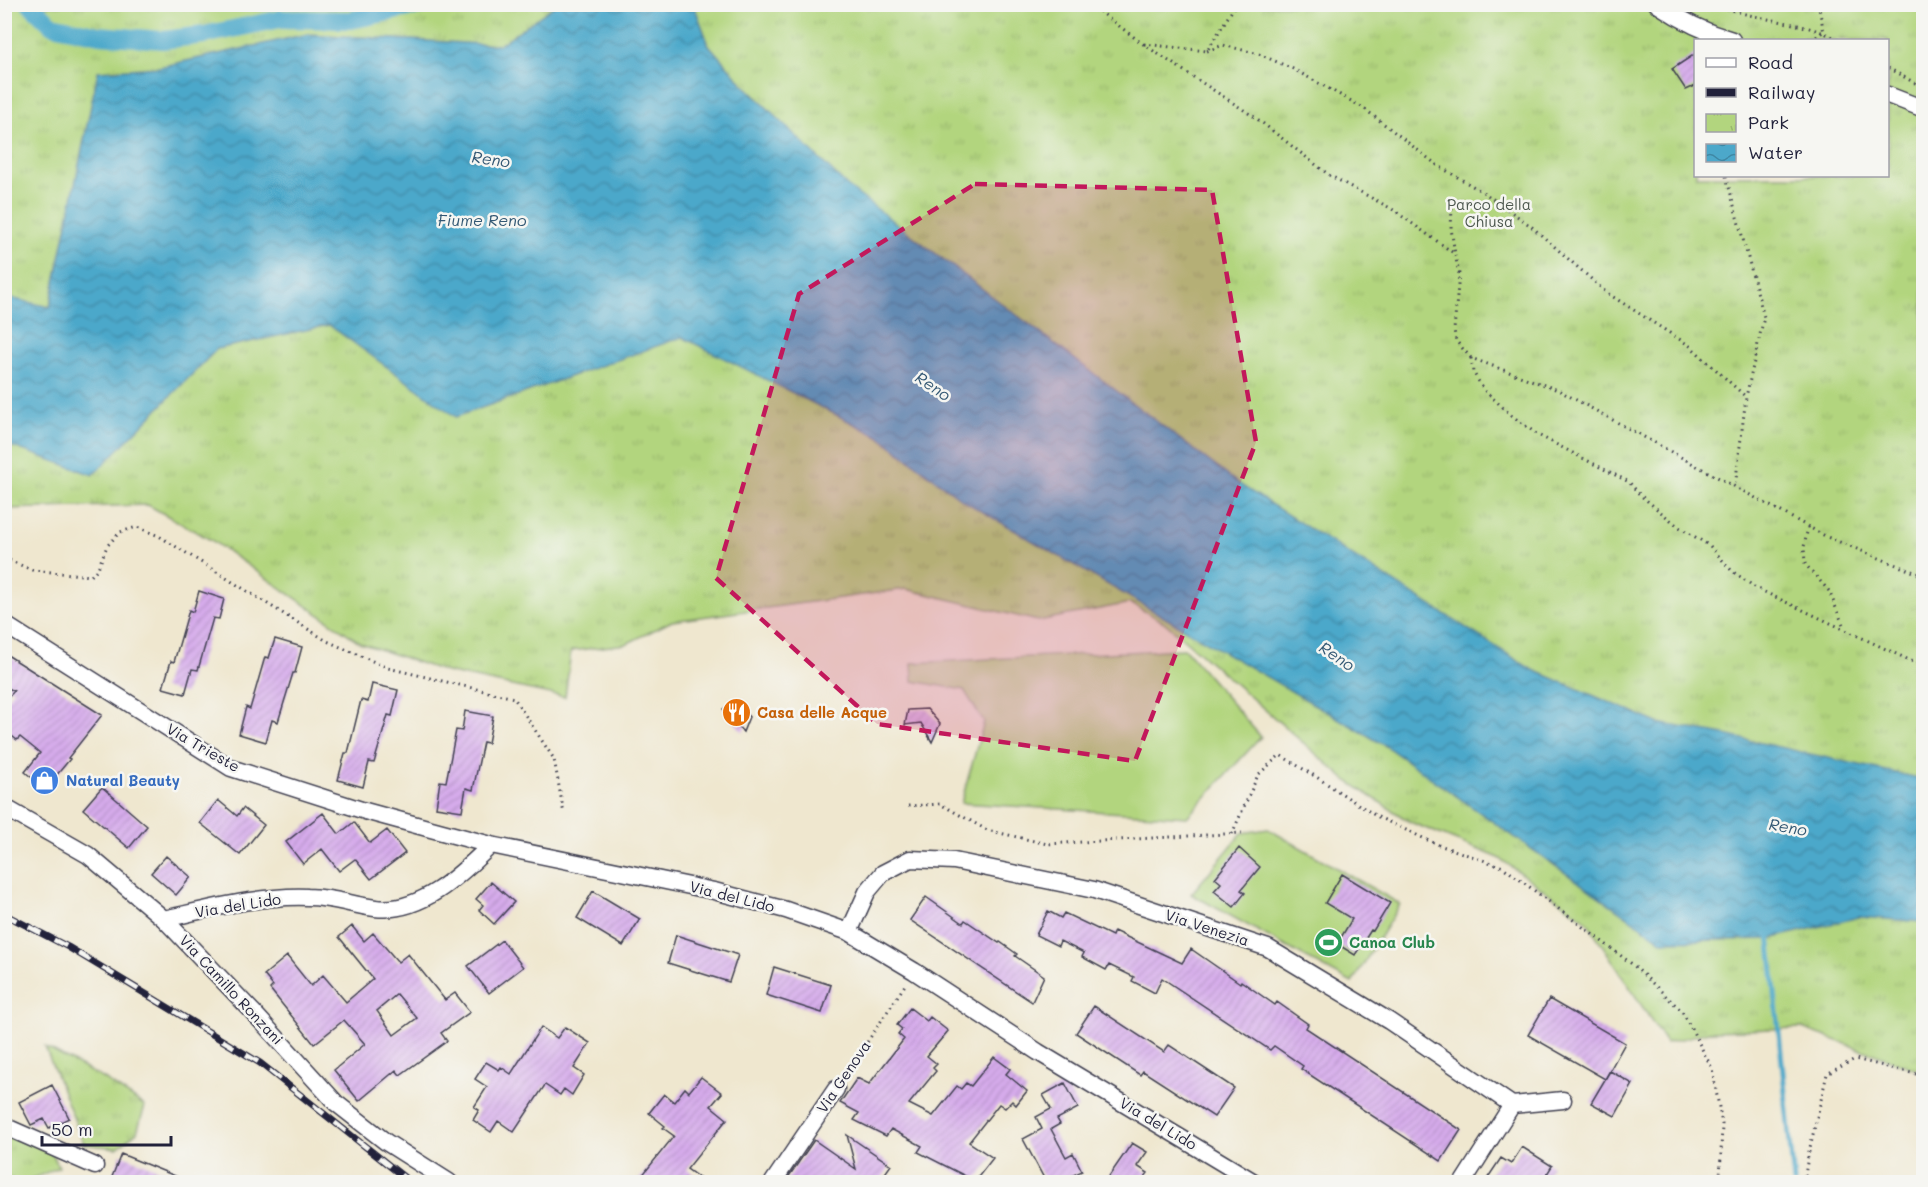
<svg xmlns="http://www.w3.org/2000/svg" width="1928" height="1187" font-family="Mali,sans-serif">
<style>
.green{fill:#b2d57e;stroke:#6a7c5c;stroke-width:1.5}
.park{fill:url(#park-tufts);stroke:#6a7c5c;stroke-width:1.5;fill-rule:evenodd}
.water{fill:url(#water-waves);stroke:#376582;stroke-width:1.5}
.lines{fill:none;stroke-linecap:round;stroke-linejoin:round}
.stream{stroke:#4ca8ca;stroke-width:5}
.canal{stroke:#4ca8ca;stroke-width:18}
.building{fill:url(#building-hatch);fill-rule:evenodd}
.minor-casing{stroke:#414051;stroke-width:19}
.path{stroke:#414051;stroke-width:3;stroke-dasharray:1.5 4.5;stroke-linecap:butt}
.minor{stroke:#fff;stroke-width:16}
.rail-casing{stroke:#22223b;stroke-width:7}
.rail{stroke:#f6f6f2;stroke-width:4.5;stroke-dasharray:14;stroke-linecap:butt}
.marked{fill:#c2185b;fill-opacity:0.2;stroke:#c2185b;stroke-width:4.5;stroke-dasharray:12 8;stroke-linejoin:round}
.labels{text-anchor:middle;stroke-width:5;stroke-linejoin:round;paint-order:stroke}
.park-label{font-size:15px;fill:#4d584f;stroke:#f6f6f2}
.food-label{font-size:15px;font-weight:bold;fill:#c56008;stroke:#f6f6f2;text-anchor:start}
.street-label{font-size:15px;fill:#22223b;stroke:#f6f6f2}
.shop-label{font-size:15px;font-weight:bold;fill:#366cbe;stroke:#f6f6f2;text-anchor:start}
.leisure-label{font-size:15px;font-weight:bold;fill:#27864d;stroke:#f6f6f2;text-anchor:start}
.water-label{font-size:16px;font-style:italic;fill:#335874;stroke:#f6f6f2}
</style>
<defs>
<pattern id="park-tufts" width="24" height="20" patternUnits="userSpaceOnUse" patternTransform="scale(1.5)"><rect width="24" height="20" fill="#b2d57e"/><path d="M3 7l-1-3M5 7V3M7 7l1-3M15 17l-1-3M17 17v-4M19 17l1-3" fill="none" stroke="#99b76e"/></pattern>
<pattern id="water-waves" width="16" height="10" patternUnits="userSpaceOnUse" patternTransform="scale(1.5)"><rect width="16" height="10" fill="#4ca8ca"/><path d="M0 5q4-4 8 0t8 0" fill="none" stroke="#3f88a5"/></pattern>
<pattern id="building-hatch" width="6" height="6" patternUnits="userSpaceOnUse" patternTransform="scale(1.5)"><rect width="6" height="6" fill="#d6abeb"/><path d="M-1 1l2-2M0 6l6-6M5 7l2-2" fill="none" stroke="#b793ca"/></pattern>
</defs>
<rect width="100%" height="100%" fill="#f6f6f2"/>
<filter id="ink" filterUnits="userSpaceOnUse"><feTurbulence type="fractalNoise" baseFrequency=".0167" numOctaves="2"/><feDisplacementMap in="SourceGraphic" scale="12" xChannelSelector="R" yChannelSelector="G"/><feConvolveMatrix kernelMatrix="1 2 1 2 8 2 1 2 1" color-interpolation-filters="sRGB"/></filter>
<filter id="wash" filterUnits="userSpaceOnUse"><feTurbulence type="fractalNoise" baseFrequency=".008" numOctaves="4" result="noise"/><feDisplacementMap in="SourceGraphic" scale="24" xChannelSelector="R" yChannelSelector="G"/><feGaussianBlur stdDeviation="1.35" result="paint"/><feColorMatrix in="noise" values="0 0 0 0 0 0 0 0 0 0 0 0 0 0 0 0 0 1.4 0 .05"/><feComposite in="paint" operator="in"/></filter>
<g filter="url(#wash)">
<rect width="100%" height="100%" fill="#efe7cf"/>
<path class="green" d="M1185 649 1261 737 1187 817 961 803 984 722 964 690 913 681 912 663Z
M1268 829 1400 904 1352 983 1191 894 1242 833Z"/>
<path class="park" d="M4 5H1923V1072L1802 1028 1712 1031 1666 1043 1586 920 1499 858 1410 822 1346 780 1164 622 1130 603 1038 621 906 589 672 621 626 644 571 651 565 697 446 672 361 643 211 540 148 505 5 509ZM1696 40H1888V176H1696Z
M45 1047 104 1079 145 1106 137 1132 117 1148 84 1144Z
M4 1118 28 1127 44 1138 59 1167 26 1182H5Z"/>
<path class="water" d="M557 4 694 5 709 45 744 85 847 186 1239 484 1531 669 1658 723 1725 735 1923 779V922L1859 917 1769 939 1662 941 1384 745 962 500 880 437 682 337 456 417 329 325 217 349 93 475 5 444V297L50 307 98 71 159 67 308 34 499 45Z"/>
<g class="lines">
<path class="stream" d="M1769 933 1794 1182"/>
<path class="canal" d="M30 4 52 25 99 35 163 40 204 35 281 19 351 20 428 4"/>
</g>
<g id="blocks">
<path class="building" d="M1695 54V86L1686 90 1672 69Z
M199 591 224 599 219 619 213 618 198 670 192 669 185 694 163 688 171 661 174 662 189 610 193 612Z
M275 639 302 647 295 673H293L278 722 272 720 266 742 239 734 246 707 250 709 265 657 269 658Z
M4 653 102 715 68 758 70 759 45 789 25 772 40 753 20 737 17 740 4 730V702L14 691 4 686Z
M372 684 398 690 392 716 388 715 374 763 369 762 363 787 338 780 345 753H348L361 700 368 702Z
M735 700 749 717 743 732 723 709Z
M927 709 940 724 932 742 921 723 905 725 908 710Z
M465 711 493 716 488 743 483 742 473 790 466 788 462 811 436 807 440 781 446 782 456 730 462 731Z
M102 787 147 826 129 848 83 809Z
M218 800 237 816 243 808 264 825 240 855 200 823Z
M323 813 339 834 354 822 370 843 387 830 405 853 371 879 355 859 339 871 322 849 303 864 286 842Z
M1239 848 1260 867 1241 890 1245 893 1234 907 1214 891 1221 883 1215 878Z
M166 856 191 877 176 895 151 873Z
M1342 874 1390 903 1373 931 1371 930 1355 955 1337 944 1352 919 1325 903Z
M491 882 514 902 494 924 479 910 483 905 476 899Z
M593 891 640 919 623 946 577 918Z
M926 897 963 923 965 920 999 943 1000 942 1017 954 1015 956 1044 976 1032 1002 910 920Z
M1048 911 1061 918 1064 913 1112 936 1114 931 1182 963 1191 949 1240 983 1241 981 1275 1005 1277 1002 1308 1024 1306 1028 1461 1130 1441 1161 1301 1069 1303 1066 1274 1046 1270 1050 1162 978 1155 993 1132 981 1134 977 1109 965 1106 970 1082 957 1084 953 1060 941 1058 946 1036 935Z
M352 926 364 941 373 933 398 962 408 954 445 1000 455 993 470 1012 441 1033 447 1041 400 1075 396 1070 359 1101 334 1070 365 1044 344 1020 314 1044 270 989 273 986 264 975 287 956 311 986 323 975 346 1002 373 979 339 937ZM397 994 417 1018 394 1035 377 1011Z
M676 935 738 955 729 982 668 963Z
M502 940 523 967 489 993 468 966Z
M774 967 831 985 822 1013 766 995Z
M1549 999 1625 1043 1605 1079 1528 1035Z
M1094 1006 1164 1052 1169 1045 1234 1088 1214 1117 1143 1071 1140 1075 1076 1033Z
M910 1008 927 1021 930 1017 948 1031 927 1056 937 1064 933 1068 936 1071 909 1104 933 1116 957 1086 961 1089 966 1083 971 1086 994 1057 1010 1069 1006 1074 1027 1091 1016 1105 1012 1101 1005 1108 999 1104 969 1142 993 1158 975 1181 918 1152 922 1146 891 1129 886 1136 854 1120 859 1113 840 1103 857 1078 869 1084 904 1039 898 1034 902 1029 897 1025Z
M541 1027 557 1038 565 1027 590 1043 574 1068 584 1075 572 1095 564 1089 560 1095 545 1085 514 1132 498 1121 491 1132 473 1120 479 1110 474 1107 487 1087 475 1079 486 1062 499 1070 501 1067 511 1074Z
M1610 1071 1633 1084 1615 1116 1591 1103Z
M701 1077 722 1093 711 1106 727 1119 687 1169 705 1182H637L674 1136 663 1128 665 1126 649 1113 664 1094 674 1102 685 1088 689 1092Z
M1065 1083 1078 1108 1057 1119 1060 1124 1051 1129 1066 1157 1073 1153 1082 1171 1059 1182H1046L1023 1139 1042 1129 1036 1117 1051 1109 1043 1095Z
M52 1085 69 1118 49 1128 44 1119 31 1125 19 1102Z
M847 1135 891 1165 879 1182H785L814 1140 856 1169Z
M1132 1143 1147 1152 1137 1166 1148 1173 1141 1182H1105Z
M1522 1147 1552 1166 1542 1182H1485L1501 1158 1511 1164Z
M121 1154 190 1182H110Z"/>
</g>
</g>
<g filter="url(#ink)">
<use href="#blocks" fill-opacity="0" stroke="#414051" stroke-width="1.5"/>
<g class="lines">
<defs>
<path id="minor" d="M1657 4C1682 21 1704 32 1732 40
M1888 95 1924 109
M4 624 231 768 365 811 431 829 491 845 714 891 786 910 849 932 914 971 1038 1052 1254 1182
M4 807 88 855 164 919 252 1011 336 1103 386 1142 449 1182
M164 919C209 909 261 895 308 897 330 897 353 905 375 908 421 914 461 874 491 845
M849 932 867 892 883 873 910 859 954 861 1094 890 1268 948 1389 1021 1512 1105 1563 1100
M4 1126 95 1166
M773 1182 836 1089
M1463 1182 1512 1105"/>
</defs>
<use href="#minor" class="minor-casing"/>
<path class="path" d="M1090 4 1143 44 1256 118 1329 175 1392 209 1455 254 1459 274 1454 330 1456 341 1471 358 1558 390 1827 537 1924 576
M1716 4C1755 22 1801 19 1839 40
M1811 40 1824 32 1818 4
M1144 44 1207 51 1236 4
M1207 51 1223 45 1259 54 1293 69 1362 107 1437 165 1486 194 1531 226 1607 293 1690 346 1746 397 1735 487
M1888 68 1924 88
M1726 176 1764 317 1746 397
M1452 208 1451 228 1455 254
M1471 358 1473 372 1484 390 1511 415 1538 435 1629 482 1640 495 1679 527 1710 546 1732 571 1756 588 1924 667
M1808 527 1804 547 1805 564 1829 591 1844 627
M4 558 32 570 91 576 98 568 107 546 120 532 137 527 159 536 327 641 388 668 514 698 554 759 564 814
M908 806 940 804 987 830 1047 844 1242 833
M1232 834 1258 775 1280 755 1318 778 1376 816 1436 844 1503 867 1632 964 1682 1011 1712 1068 1722 1124 1720 1182
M844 1077 905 985
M1804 1182 1808 1156 1827 1074 1855 1059 1924 1076"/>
<use href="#minor" class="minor"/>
<defs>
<path id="rail" d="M4 914 68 947 260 1063 410 1182"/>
</defs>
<use href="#rail" class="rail-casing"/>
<use href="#rail" class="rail"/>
</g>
</g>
<path class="marked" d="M975 184 1212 190 1256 442 1135 761 877 724 716 578 799 294Z"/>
<defs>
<symbol id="restaurant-disc" viewBox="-11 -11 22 22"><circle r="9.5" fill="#e8710a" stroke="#f6f6f2"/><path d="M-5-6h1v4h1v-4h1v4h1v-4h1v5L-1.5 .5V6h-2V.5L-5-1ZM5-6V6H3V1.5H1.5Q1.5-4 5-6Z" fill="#fff"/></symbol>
<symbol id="shop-disc" viewBox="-11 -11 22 22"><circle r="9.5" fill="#3f7fe0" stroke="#f6f6f2"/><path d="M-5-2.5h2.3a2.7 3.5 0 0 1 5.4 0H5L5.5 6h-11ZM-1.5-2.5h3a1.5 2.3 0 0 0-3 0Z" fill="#fff"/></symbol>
<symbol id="stadium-disc" viewBox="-11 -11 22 22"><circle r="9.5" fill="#2e9e5b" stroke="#f6f6f2"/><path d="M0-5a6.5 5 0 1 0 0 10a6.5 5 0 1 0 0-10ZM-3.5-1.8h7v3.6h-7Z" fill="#fff"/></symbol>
</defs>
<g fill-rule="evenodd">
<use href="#restaurant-disc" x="720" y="696" width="33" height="33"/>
<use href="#shop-disc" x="28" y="764" width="33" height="33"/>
<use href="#stadium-disc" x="1312" y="926" width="33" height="33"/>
</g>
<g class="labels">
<g class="park-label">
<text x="1489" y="210">Parco della<tspan x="1489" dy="17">Chiusa</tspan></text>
</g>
<g class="food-label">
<text x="757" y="718">Casa delle Acque</text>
</g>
<g class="street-label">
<text transform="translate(203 748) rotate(30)" y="5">Via Trieste</text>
<text transform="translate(732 897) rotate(14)" y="5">Via del Lido</text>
<text transform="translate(238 906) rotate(-9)" y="5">Via del Lido</text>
<text transform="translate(1207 928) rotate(18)" y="5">Via Venezia</text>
<text transform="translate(231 990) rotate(47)" y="5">Via Camillo Ronzani</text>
<text transform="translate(844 1077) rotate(-56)" y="5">Via Genova</text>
<text transform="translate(1158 1124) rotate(31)" y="5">Via del Lido</text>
</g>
<g class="shop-label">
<text x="66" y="786">Natural Beauty</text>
</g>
<g class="leisure-label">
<text x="1349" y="948">Canoa Club</text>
</g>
<g class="water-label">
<text transform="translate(491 159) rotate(8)" y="6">Reno</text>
<text x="482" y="226">Fiume Reno</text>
<text transform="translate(933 386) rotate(34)" y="6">Reno</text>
<text transform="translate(1337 656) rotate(34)" y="6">Reno</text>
<text transform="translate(1788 827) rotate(10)" y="6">Reno</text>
</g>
</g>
<rect width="1928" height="1187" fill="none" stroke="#f6f6f2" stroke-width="24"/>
<rect x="1694" y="39" width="195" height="138" fill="#f6f6f2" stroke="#a1a1a9" stroke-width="1.5"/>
<rect x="1706" y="58" width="30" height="9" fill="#ffffff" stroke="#a1a1a9" stroke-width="1.5"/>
<text x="1748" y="69" font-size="18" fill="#22223b">Road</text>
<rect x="1706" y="88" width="30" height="9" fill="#22223b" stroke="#a1a1a9" stroke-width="1.5"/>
<text x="1748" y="99" font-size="18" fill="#22223b">Railway</text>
<rect x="1706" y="114" width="30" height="18" fill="url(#park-tufts)" stroke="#a1a1a9" stroke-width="1.5"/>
<text x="1748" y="129" font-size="18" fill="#22223b">Park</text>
<rect x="1706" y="144" width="30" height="18" fill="url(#water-waves)" stroke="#a1a1a9" stroke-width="1.5"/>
<text x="1748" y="159" font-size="18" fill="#22223b">Water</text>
<path d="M42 1136v9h129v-9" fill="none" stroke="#22223b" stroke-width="3"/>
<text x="51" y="1136" font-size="18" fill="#22223b" stroke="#f6f6f2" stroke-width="4.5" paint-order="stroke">50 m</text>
</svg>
